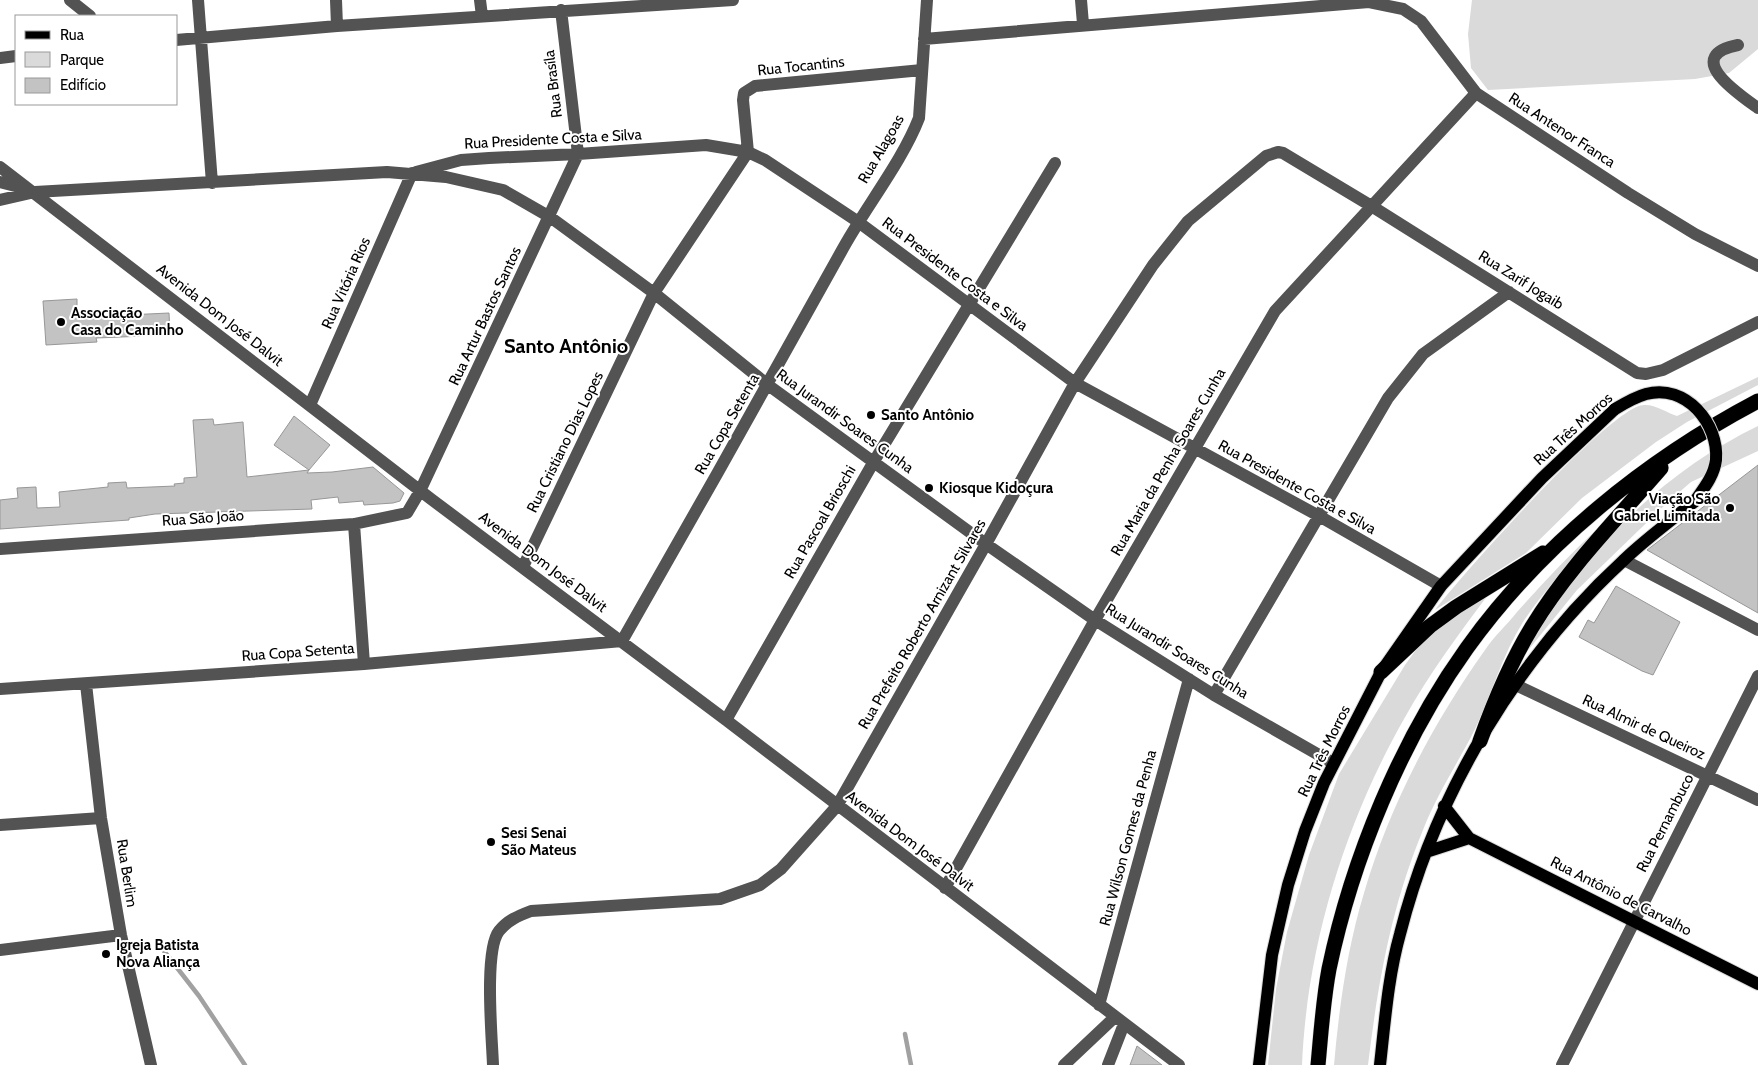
<svg xmlns="http://www.w3.org/2000/svg" width="1758" height="1065" font-family="Cabin,sans-serif">
<style>
.green{fill:#dadada}
.lines{fill:none;stroke-linecap:round;stroke-linejoin:round}
.stream{stroke:#a1a1a1;stroke-width:4.5}
.building{fill:#c3c3c3;stroke:#979797}
.major-casing{stroke:#dbdbdb;stroke-width:14}
.highway-casing{stroke:#dbdbdb;stroke-width:16}
.minor{stroke:#535353;stroke-width:12}
.major{stroke:#000;stroke-width:12}
.highway{stroke:#000;stroke-width:15}
.major-bridge-casing{stroke:#dbdbdb;stroke-width:14;stroke-linecap:butt}
.major-bridge{stroke:#000;stroke-width:12}
.poi-dot{fill:#000;stroke:#fff;stroke-width:2}
.labels{text-anchor:middle;stroke-width:4;stroke-linejoin:round;paint-order:stroke}
.street-label{font-size:15px;fill:#000;stroke:#fff}
.poi-label{font-size:15px;font-weight:bold;fill:#000;stroke:#fff;text-anchor:start}
.district-label{font-size:20px;font-weight:bold;fill:#000;stroke:#fff}
</style>
<rect width="100%" height="100%" fill="#fff"/>
<path class="green" d="M1472 0H1758V49L1729 73 1695 79 1488 90 1471 68 1468 34Z
M1758 377V385L1687 422 1656 442 1582 498 1526 553 1435 610C1460 577 1612 405 1644 405 1654 404 1668 413 1677 416Z
M1758 426V451L1691 482 1669 501 1577 590 1521 659C1530 641 1541 625 1553 608 1604 532 1675 466 1758 426Z
M1596 530C1572 561 1545 589 1523 622 1502 655 1492 694 1475 729 1458 763 1437 794 1423 830 1391 907 1378 983 1368 1065H1334C1339 1008 1347 949 1364 893 1389 807 1433 723 1485 650 1494 636 1507 625 1517 612 1542 584 1568 556 1596 530Z
M1491 591C1460 632 1429 674 1404 719 1345 823 1307 945 1302 1065H1268L1276 989 1287 932 1309 855 1339 774 1405 665 1424 639Z"/>
<g class="lines">
<path class="stream" d="M164 951 199 996 245 1065
M905 1034 911 1065"/>
</g>
<path class="building" d="M77 299V319L111 318 110 311 127 310V315L169 313 170 335 96 338 97 342 46 345 43 301Z
M294 416 330 445 309 470 274 445Z
M213 419 214 425 243 422 247 477 309 470 307 473 332 472 373 467 404 493 400 501 393 503 364 505 363 501 339 503 338 497 311 500 312 509 155 514 129 518V520L0 529V500L18 498 17 488 36 487 37 508 60 507 59 492 108 487V483L126 482 127 488 175 486 174 484 184 483V478L197 477 193 420Z
M1758 465V613L1647 550Z
M1616 586 1680 622 1653 675 1642 671 1579 637 1588 620 1594 623Z
M1137 1046 1162 1065H1130Z"/>
<g class="lines">
<defs>
<path id="major" d="M1444 806 1469 838 1758 984
M1426 852 1469 838
M1259 1065 1272 955 1288 885 1305 831 1324 783 1381 672 1441 586 1542 478 1615 409
M1380 1065C1385 1021 1388 977 1400 934 1436 792 1517 658 1625 559 1647 538 1672 520 1695 501"/>
<path id="highway" d="M1381 672 1430 626 1456 607 1543 553
M1480 741C1494 702 1510 663 1532 627 1567 569 1617 519 1661 468
M1318 1065C1321 1033 1323 1001 1329 969 1352 859 1401 740 1467 648 1541 545 1646 460 1758 401"/>
</defs>
<use href="#major" class="major-casing"/>
<use href="#highway" class="highway-casing"/>
<path class="minor" d="M70 0 90 16
M198 0 212 183
M336 0 337 26
M480 0 482 16
M1081 0 1083 24
M924 39 1369 2 1403 9 1421 21 1476 93 1628 193 1695 234 1758 266
M176 40 337 26 733 0
M1738 45C1682 56 1737 93 1758 108
M0 58 16 56
M748 152 743 100 744 93 755 86 922 70
M0 167 431 499 726 720 1179 1065
M416 172 461 160 489 158 578 154 706 145 748 152 765 160 857 221 1075 383 1319 516 1441 586
M0 182 23 188
M0 200 35 192 387 172 446 177 503 190 550 217 654 293 768 385 986 544 1095 620 1214 695 1333 763
M310 405 412 173
M354 524 364 664
M0 549 354 524 407 513 420 491 578 154 561 10
M1624 560 1758 630
M523 567 654 293 748 152
M86 684 101 818 121 935 151 1065
M1516 685 1758 800
M0 689 364 664 622 641C696 512 769 382 841 252 864 209 902 162 919 118L927 0
M1214 695 1388 398 1423 354 1509 292
M726 720 873 463 1055 163
M0 825 101 818
M945 888 1095 620 1275 311 1476 93
M0 950 121 935
M1099 1005 1189 679
M493 1065C492 1038 484 950 499 931 508 920 518 916 531 911L720 899 760 885 781 869 837 806 986 544 1075 383 1153 265 1188 221 1266 156 1278 152 1283 153 1373 207 1637 373 1646 374 1663 370 1758 322
M1064 1065 1115 1017
M1108 1065 1124 1024
M1562 1065 1758 676"/>
<use href="#major" class="major"/>
<use href="#highway" class="highway"/>
<defs>
<path id="major-bridge" d="M1615 409C1625 403 1635 397 1646 394 1686 383 1719 424 1716 460 1714 476 1704 488 1695 501"/>
</defs>
<use href="#major-bridge" class="major-bridge-casing"/>
<use href="#major-bridge" class="major-bridge"/>
</g>
<g class="poi-dot">
<circle cx="61" cy="322" r="5"/>
<circle cx="871" cy="415" r="5"/>
<circle cx="929" cy="488" r="5"/>
<circle cx="1730" cy="508" r="5"/>
<circle cx="491" cy="842" r="5"/>
<circle cx="106" cy="954" r="5"/>
</g>
<g class="labels">
<g class="street-label">
<text transform="translate(801 66) rotate(-6)" y="5">Rua Tocantins</text>
<text transform="translate(553 84) rotate(-97)" y="5">Rua Brasíla</text>
<text transform="translate(1562 130) rotate(33)" y="5">Rua Antenor Franca</text>
<text transform="translate(553 139) rotate(-3)" y="5">Rua Presidente Costa e Silva</text>
<text transform="translate(881 149) rotate(-60)" y="5">Rua Alagoas</text>
<text transform="translate(955 274) rotate(37)" y="5">Rua Presidente Costa e Silva</text>
<text transform="translate(1521 280) rotate(32)" y="5">Rua Zarif Jogaib</text>
<text transform="translate(346 283) rotate(-66)" y="5">Rua Vitória Rios</text>
<text transform="translate(220 315) rotate(38)" y="5">Avenida Dom José Dalvit</text>
<text transform="translate(485 316) rotate(-65)" y="5">Rua Artur Bastos Santos</text>
<text transform="translate(845 421) rotate(36)" y="5">Rua Jurandir Soares Cunha</text>
<text transform="translate(727 424) rotate(-60)" y="5">Rua Copa Setenta</text>
<text transform="translate(1573 429) rotate(-42)" y="5">Rua Três Morros</text>
<text transform="translate(565 442) rotate(-64)" y="5">Rua Cristiano Dias Lopes</text>
<text transform="translate(1168 462) rotate(-60)" y="5">Rua Maria da Penha Soares Cunha</text>
<text transform="translate(1297 487) rotate(29)" y="5">Rua Presidente Costa e Silva</text>
<text transform="translate(203 518) rotate(-4)" y="5">Rua São João</text>
<text transform="translate(820 522) rotate(-60)" y="5">Rua Pascoal Brioschi</text>
<text transform="translate(543 562) rotate(37)" y="5">Avenida Dom José Dalvit</text>
<text transform="translate(922 624) rotate(-60)" y="5">Rua Prefeito Roberto Arnizant Silvares</text>
<text transform="translate(1177 651) rotate(32)" y="5">Rua Jurandir Soares Cunha</text>
<text transform="translate(298 652) rotate(-4)" y="5">Rua Copa Setenta</text>
<text transform="translate(1644 727) rotate(25)" y="5">Rua Almir de Queiroz</text>
<text transform="translate(1324 751) rotate(-64)" y="5">Rua Três Morros</text>
<text transform="translate(1665 823) rotate(-63)" y="5">Rua Pernambuco</text>
<text transform="translate(1128 838) rotate(-75)" y="5">Rua Wilson Gomes da Penha</text>
<text transform="translate(910 841) rotate(37)" y="5">Avenida Dom José Dalvit</text>
<text transform="translate(127 873) rotate(81)" y="5">Rua Berlim</text>
<text transform="translate(1621 896) rotate(27)" y="5">Rua Antônio de Carvalho</text>
</g>
<g class="poi-label">
<text x="71" y="318">Associação<tspan x="71" dy="17">Casa do Caminho</tspan></text>
<text x="881" y="420">Santo Antônio</text>
<text x="939" y="493">Kiosque Kidoçura</text>
<text x="1720" y="504" text-anchor="end">Viação São<tspan x="1720" dy="17">Gabriel Limitada</tspan></text>
<text x="501" y="838">Sesi Senai<tspan x="501" dy="17">São Mateus</tspan></text>
<text x="116" y="950">Igreja Batista<tspan x="116" dy="17">Nova Aliança</tspan></text>
</g>
<g class="district-label">
<text x="566" y="353">Santo Antônio</text>
</g>
</g>
<rect x="15" y="15" width="162" height="90" fill="#ffffff" stroke="#999999"/>
<rect x="25" y="31" width="25" height="8" fill="#000000" stroke="#999999"/>
<text x="60" y="40" font-size="15" fill="#000000">Rua</text>
<rect x="25" y="52" width="25" height="15" fill="#dadada" stroke="#999999"/>
<text x="60" y="65" font-size="15" fill="#000000">Parque</text>
<rect x="25" y="78" width="25" height="15" fill="#c3c3c3" stroke="#999999"/>
<text x="60" y="90" font-size="15" fill="#000000">Edifício</text>
</svg>
